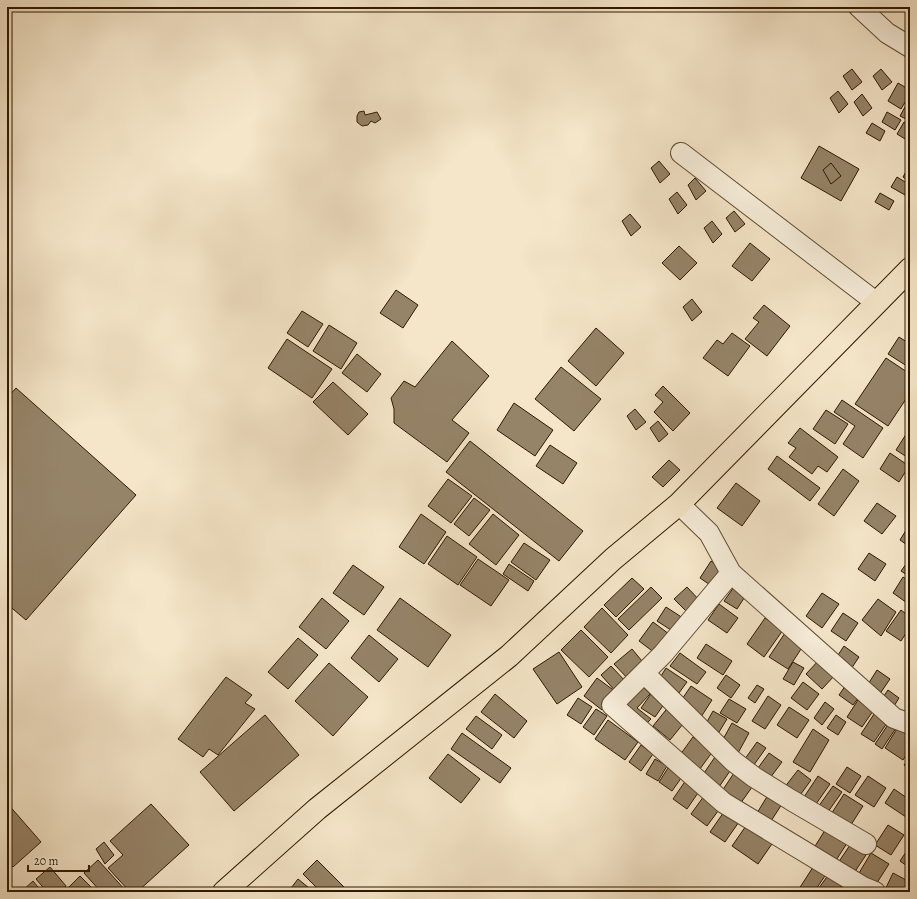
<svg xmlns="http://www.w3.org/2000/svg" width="917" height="899" font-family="Alegreya,serif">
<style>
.building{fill:#968469;stroke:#2f1900}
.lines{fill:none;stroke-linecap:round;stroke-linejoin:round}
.minor-casing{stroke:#604c32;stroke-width:22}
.major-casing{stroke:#2f1900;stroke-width:24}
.minor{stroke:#f8efdc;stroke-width:20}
.major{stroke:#f5e6c9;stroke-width:22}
</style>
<rect width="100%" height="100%" fill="#f5e6c9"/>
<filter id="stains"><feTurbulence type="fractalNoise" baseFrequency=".005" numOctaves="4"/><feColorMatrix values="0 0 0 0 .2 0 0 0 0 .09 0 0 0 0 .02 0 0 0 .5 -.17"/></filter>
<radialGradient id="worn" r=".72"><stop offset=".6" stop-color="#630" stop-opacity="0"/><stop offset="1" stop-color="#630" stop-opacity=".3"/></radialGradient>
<path class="building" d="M852 69 862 82 852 90 843 76Z
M881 69 892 82 882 90 873 76Z
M898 83 910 90V94L901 109 888 101Z
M838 91 848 104 839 113 830 98Z
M862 94 872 108 863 116 854 102Z
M910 98V121L900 116Z
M364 111 365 115 377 112 381 119 375 123 371 121 368 125 362 126 357 122V116L359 112Z
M887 112 901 120 895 130 882 122Z
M904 122 910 126V142L897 134Z
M872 123 885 131 880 141 866 133Z
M819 146 859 169 841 201 801 178Z
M659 161 670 174 660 183 651 168Z
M831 163 841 176 831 184 823 170Z
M908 168 910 169V182L903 177Z
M897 177 910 185 905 195 891 187Z
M695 178 706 191 696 200 688 185Z
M677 192 687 205 678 214 669 199Z
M880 193 894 201 889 210 875 202Z
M734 211 745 224 735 232 726 218Z
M630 214 641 227 631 236 622 221Z
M712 221 722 234 713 243 704 228Z
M750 243 770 259 752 281 732 266Z
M679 246 697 263 680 280 662 263Z
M396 290 418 305 403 328 380 313Z
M692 299 702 312 692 321 683 307Z
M764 305 790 326 767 356 745 339 759 322 753 318Z
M302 311 323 324 308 347 287 333Z
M329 325 357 343 341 369 313 351Z
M596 328 624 353 596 386 568 361Z
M732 333 750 346 728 376 703 358 717 340 723 344Z
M899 337 910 344V368L888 354Z
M287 339 332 369 312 398 268 368Z
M452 341 489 376 452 420 469 433 447 462 394 423V409L391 398 404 381 415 387Z
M357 354 381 374 367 392 342 373Z
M886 358 910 374V393L888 426 855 404Z
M561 367 601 399 574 431 535 399Z
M333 382 368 414 348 435 313 402Z
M663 386 690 413 673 431 654 412 663 402 655 395Z
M16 388 136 495 26 620 7 604V398Z
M842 400 883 428 863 458 843 444 855 426 834 412Z
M514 403 553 430 535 456 497 430Z
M910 404V415L905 412Z
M635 409 646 422 636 430 627 416Z
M826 410 848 424 835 444 813 429Z
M658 421 668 434 659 442 650 428Z
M800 428 838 457 827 472 818 466 812 474 789 457 796 448 788 443Z
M910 428V459L896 450Z
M470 441 583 531 559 561 446 472Z
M550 445 577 463 563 484 536 466Z
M890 453 909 466 899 482 880 469Z
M777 456 820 488 810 501 768 469Z
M669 460 680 470 663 487 652 477Z
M843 469 859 481 834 516 818 504Z
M448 479 472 496 451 523 428 506Z
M736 483 760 501 742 526 717 508Z
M474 498 490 510 469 536 454 524Z
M877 503 896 516 882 534 864 521Z
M421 514 446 532 424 564 399 547Z
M493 514 519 535 496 565 469 544Z
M908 527 910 528V547L900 540Z
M447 536 477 557 458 585 428 564Z
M524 543 550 560 536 580 511 562Z
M869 553 886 564 875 581 858 569Z
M478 559 509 580 491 606 460 585Z
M909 560 910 561V577L901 571Z
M711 561 726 572 716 589 700 578Z
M509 564 534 581 528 591 503 574Z
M353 565 384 587 364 615 333 593Z
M903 577 910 582V605L893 593Z
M632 578 644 589 616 617 604 605Z
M651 587 662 598 629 630 618 619Z
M687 587 702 603 690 615 674 599Z
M734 587 746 595 737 609 724 601Z
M822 593 839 604 822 628 806 616Z
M322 598 349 621 326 649 299 627Z
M400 598 451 635 428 667 377 630Z
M878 599 896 612 881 636 862 620Z
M719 604 738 618 727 633 708 620Z
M666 607 686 620 677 634 657 621Z
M602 608 628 635 611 653 584 627Z
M901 610 910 617V627L901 641 886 631Z
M843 613 858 623 846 641 831 631Z
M765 618 783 630 764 657 747 644Z
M653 622 673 637 659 656 639 641Z
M581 630 608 657 589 677 561 650Z
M785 633 803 646 788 669 769 657Z
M369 635 398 659 379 682 351 658Z
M298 638 318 655 288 689 268 672Z
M706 644 732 661 723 675 697 658Z
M844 646 859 657 849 672 834 661Z
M632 649 647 667 630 681 614 664Z
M559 652 582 687 557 704 533 669Z
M680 653 706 672 697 684 670 666Z
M820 659 836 674 822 689 806 674Z
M793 662 804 668 794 685 783 679Z
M329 663 368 697 333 736 295 701Z
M611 666 628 684 617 693 601 675Z
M666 668 687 682 676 697 656 684Z
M877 670 890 679 877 698 865 689Z
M726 675 740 685 731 698 717 688Z
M226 677 252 695 245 703 255 709 218 755 209 749 203 757 178 739Z
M597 678 616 692 602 710 584 696Z
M803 682 819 694 807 710 791 698Z
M848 682 862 693 853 705 839 695Z
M639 683 650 694 637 708 651 719 641 729 616 707Z
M757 685 764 689 755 703 748 698Z
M691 686 712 700 701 717 680 702Z
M888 690 899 698 891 711 879 703Z
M653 691 667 700 655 717 641 708Z
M495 694 527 721 514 738 481 712Z
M768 696 781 705 765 729 752 721Z
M578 698 592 707 581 724 567 715Z
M729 699 746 709 737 723 720 713Z
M858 700 873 711 862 727 847 717Z
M825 702 834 709 822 725 814 718Z
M670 705 687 719 670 740 653 726Z
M789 707 809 720 797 738 777 725Z
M596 709 607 716 594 735 583 727Z
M713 711 727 719 716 737 703 729Z
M874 714 887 723 874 742 861 734Z
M265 715 299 755 234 811 200 772Z
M836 715 846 722 838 735 827 728Z
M476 716 502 735 492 749 466 729Z
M608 720 638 742 625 760 595 739Z
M732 723 749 733 738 753 721 743Z
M889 723 896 728 882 749 875 744Z
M898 727 910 735V749L903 760 885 748Z
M813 729 829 740 810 772 793 762Z
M462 733 511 768 500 783 451 749Z
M693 737 713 751 697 773 677 759Z
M757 742 766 748 751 769 742 763Z
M641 745 653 754 641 771 629 762Z
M769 753 782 762 767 782 755 772Z
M448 754 480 779 461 803 429 778Z
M715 757 732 768 719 787 702 776Z
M910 757V769L904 765Z
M655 759 667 766 658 781 646 774Z
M847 767 861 776 850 793 836 784Z
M668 768 682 777 672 791 659 782Z
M736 770 755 783 740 804 722 791Z
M798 770 811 780 798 798 784 788Z
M818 776 830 784 816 804 804 797Z
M868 776 886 788 874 807 855 795Z
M686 780 700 790 687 809 673 799Z
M833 786 842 792 825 816 816 810Z
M894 789 910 800V812L906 817 885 803Z
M844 794 863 806 847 831 828 819Z
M768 795 782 804 771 821 757 813Z
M704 796 721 807 707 826 691 814Z
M7 803 41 842 13 867 7 860Z
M151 804 189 845 137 892H130L108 868 123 855 110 841Z
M726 809 741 819 725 842 710 832Z
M748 823 774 841 758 864 732 846Z
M888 825 904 835 891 855 875 845Z
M827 827 849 840 833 865 812 851Z
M104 842 114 855 105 864 96 849Z
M852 842 868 852 852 876 836 866Z
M910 846V868L900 861Z
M871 853 889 864 873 889 856 878Z
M98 860 127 892H101L84 873Z
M317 860 349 892H321L303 874Z
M815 864 827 873 814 892H797Z
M50 867 66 886 59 892H47L36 879Z
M893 873 908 881 903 892H884Z
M829 874 843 883 837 892H816Z
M80 876 96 892H71L68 888Z
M298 879 314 892H288Z
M33 881 42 892H21Z
M847 881 863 892H839Z"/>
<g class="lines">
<defs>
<path id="minor" d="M859 7 887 33 910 47
M681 153 877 303
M679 504 709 533 731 573 663 654 612 705 724 803 863 887 875 892
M731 573 894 718 910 724
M644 673 733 761 754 777 791 800 866 844"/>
<path id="major" d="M224 892 317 809 509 656 613 559 679 504 910 269"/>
</defs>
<use href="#minor" class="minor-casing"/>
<use href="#major" class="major-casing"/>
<use href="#minor" class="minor"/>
<use href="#major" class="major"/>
</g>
<rect width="917" height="899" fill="none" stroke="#f5e6c9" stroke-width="24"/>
<rect x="8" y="8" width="901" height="883" fill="none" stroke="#2f1900" stroke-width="2"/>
<rect x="12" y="12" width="893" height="875" fill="none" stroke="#2f1900"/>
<path d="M28 865v6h61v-6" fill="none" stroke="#2f1900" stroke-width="2"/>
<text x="34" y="865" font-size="12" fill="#2f1900" stroke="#f8efdc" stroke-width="3" paint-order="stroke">20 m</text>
<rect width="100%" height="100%" filter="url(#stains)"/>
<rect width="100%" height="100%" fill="url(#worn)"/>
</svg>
